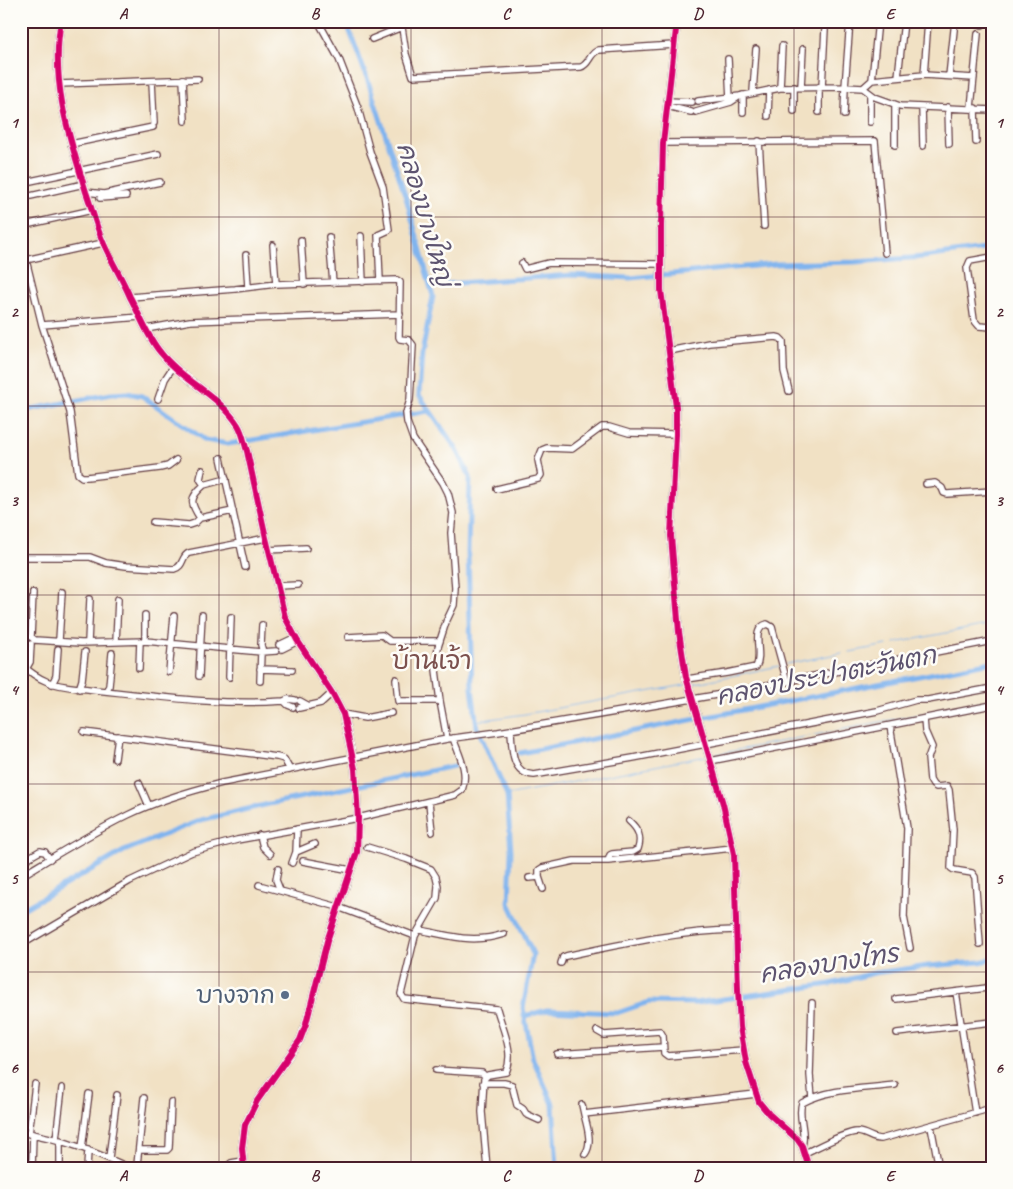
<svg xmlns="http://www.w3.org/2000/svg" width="1013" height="1189" font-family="Caveat,'Playpen Sans Thai',sans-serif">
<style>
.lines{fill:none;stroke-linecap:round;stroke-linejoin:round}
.stream{stroke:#80b4ee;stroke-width:1}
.canal{stroke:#80b4ee;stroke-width:5}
.minor-casing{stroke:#633c42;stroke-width:8}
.tertiary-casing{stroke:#633c42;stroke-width:9}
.minor{stroke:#fff;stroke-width:5.5}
.tertiary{stroke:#fff;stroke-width:7}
.cycleway-casing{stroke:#fdfcf7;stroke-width:9}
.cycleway{stroke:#d6006c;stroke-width:6}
.grid{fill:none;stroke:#4a1f2b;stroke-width:1;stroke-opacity:0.55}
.service-dot{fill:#5c6f8a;stroke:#fdfcf7;stroke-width:2}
.labels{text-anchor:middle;stroke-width:5;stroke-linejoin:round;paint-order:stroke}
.service-label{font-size:24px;fill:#4e5e75;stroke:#fdfcf7;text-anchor:end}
.water-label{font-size:25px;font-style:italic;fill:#5d536f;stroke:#fdfcf7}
.quarter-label{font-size:26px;fill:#7c514e;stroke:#fdfcf7}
.neatline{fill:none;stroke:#4a1f2b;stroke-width:2}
.grid-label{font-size:16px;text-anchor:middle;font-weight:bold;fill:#4a1f2b}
</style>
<rect width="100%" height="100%" fill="#fdfcf7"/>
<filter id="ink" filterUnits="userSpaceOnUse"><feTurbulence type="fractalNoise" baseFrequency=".02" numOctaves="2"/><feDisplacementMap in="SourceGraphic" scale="10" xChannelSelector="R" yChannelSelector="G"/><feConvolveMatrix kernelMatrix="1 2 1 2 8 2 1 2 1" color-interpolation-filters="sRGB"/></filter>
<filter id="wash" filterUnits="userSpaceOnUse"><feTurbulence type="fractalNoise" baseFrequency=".0096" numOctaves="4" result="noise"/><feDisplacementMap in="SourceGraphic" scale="20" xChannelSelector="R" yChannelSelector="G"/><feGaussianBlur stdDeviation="1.12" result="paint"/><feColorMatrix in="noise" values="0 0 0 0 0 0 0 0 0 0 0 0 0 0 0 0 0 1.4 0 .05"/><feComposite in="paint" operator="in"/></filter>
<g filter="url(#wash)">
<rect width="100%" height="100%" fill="#f1e1c4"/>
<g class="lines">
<path class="stream" d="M895 643 992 624
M850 652 887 645
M786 664 842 653
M691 684 779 666
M476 721 525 714 685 685
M713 755 992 700
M507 795 706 756"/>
<path class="canal" d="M346 21 367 78 407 201 433 296 422 353 419 395 457 450 470 477 468 552 472 688 477 727 507 795 511 851 509 903 533 954 523 1008 533 1059 553 1104 557 1168
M430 285 572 275 630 278 776 264 855 262 924 257 992 248
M21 411 111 394 127 393 142 396 205 440 228 444 429 411
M520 753 992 662
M21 910 124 851 201 820 269 804 454 766
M524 1016 547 1010 617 1013 649 1002 695 1003 830 984 874 973 928 966 980 962 992 959"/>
</g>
</g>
<g filter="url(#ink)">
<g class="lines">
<defs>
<path id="minor" d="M318 21 339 59 358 108 370 152 383 187 389 230 378 235 380 281
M401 21 406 54 413 76 581 67C590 64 589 53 599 50L674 45
M982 25V21
M372 39 402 27
M728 59 730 99
M924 75 928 21
M949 76 955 21
M898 77 904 21
M183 79 185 121
M872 80 924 75 974 78
M152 81 154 123
M59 84 198 79
M794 87V111
M801 87 803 49
M822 87 825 29
M780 88 782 46
M863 88 872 80 878 21
M753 92 756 49
M667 101 692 102
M698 101 740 96 780 88 845 87 863 88 875 97 900 106 992 110
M667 106 691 112
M922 107 923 146
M948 107 949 144
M971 108 978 34
M975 108 976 142
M696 112 731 102 740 96
M743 112V95
M819 112V87
M844 115 845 87 850 21
M768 116 769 90
M870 122V94
M759 141 764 226
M663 143 875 141 885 253
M71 144 153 127
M895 145V105
M21 183 158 154
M86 192 104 194 160 182
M26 197 84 184
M100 198 126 196
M21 226 92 210
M361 236 363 282
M329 237 333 283
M301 240 304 284
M273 245 276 284
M246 255 248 287
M992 257 970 261 967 268 974 320 979 326 992 327
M26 260 42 325 70 412 78 474 82 477H87L160 468 168 466 176 460
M21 261 103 243
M522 263 525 269 549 263 661 264
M130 297 235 289 276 284 397 280 400 282 399 337 400 339 409 340 413 345 410 400 406 413 407 422 413 439 443 483 448 493 453 513 451 533 455 588 454 605 446 622 438 647 436 670 440 701 447 739
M42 325 140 317
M146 329 190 321 400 314
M669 351 709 343 776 337 780 338 783 341 784 371 789 391
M158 399 165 379 173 367
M221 458 245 567
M202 470 200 479 204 485 226 479
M926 484 935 483 942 488 944 493 947 494 992 491
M497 489 538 479 541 475 538 460 542 450 547 448 572 449 602 427H609L629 433 676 434
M200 518C190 503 189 498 204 485
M153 522 189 525 195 523 200 518 233 511
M268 550 306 548
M21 557H90L106 563 126 566 174 569C184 567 181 556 189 553L266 538
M277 586 298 585
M33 593 31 637 35 640 81 643 145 641 261 652 276 651
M262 625 261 645 263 652
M348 637 382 635 390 641H440
M59 640 62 592
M145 641V615
M88 642 90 599
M116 642 118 599
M279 645 296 637
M282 649 298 641
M21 664C40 682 53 685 78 688 147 695 214 706 284 701L288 699 295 700
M139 668 140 641
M26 669 30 662 31 644
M260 669 292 670
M169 672 174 616
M199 676 202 615
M229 677 231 617
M396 679 398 701H440
M687 679 727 673 756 667C764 654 749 629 767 624L772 627 787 682
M260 681 261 652
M52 684 56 676 58 649
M79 689 82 680 85 652
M106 691 109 686 112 653
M284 701 288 705 293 707
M300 701 309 706
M299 708 321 703 332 693
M343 714 365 718 391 713
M924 719 925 731 932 747 928 758 930 780 933 785 936 787 947 786 949 790 953 830 951 868 954 870 972 873 975 877 980 944
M890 726 907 828 904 917 910 948
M511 730C512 748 511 774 534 775L633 758 877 711 916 700H928L992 688
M84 732 277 757 284 759 290 770
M115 759 118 736
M710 761 992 705
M139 783 149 806
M429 802 432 832
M260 835 263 847 270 854
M367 847 406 859 431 869 436 877 438 886 437 898 415 936 401 994 404 999 497 1009C502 1028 515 1052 506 1072L488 1075 484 1079 482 1112 487 1168
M296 852 315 844
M303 861 351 870
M608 861 610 855 612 854 633 852 638 849C642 837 638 829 629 821
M21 862 40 851 45 852 50 859
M292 863 296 852 297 829
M278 869 276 880 280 890
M21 876C56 855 91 833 128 815 158 800 190 791 222 783L447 739 498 732 722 694 992 641
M539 877 543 889
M529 878 539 877V870L542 868 574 861H608L733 848
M259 885 338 907 415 936
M420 930C452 936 472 944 504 934
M21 945 130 881 192 852 237 840 358 818 455 795 462 790C469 772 459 755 453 738
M561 963 563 957 566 956C622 944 679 931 736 930
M956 992 975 1113
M896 999 987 988 992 981
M812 1003 810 1075 812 1098
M597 1031 604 1035 660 1031 663 1036 664 1053 668 1056 743 1050
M897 1033 992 1022
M557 1054 663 1047
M436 1070 482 1073 485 1076
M483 1083H504L512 1085 517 1105 523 1109 526 1114 539 1120
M582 1105 584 1114 756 1094
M584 1114C587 1126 593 1144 585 1154
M931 1126 939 1168
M21 1132C60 1138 95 1152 130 1168
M29 1134 35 1084
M56 1139 62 1088
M802 1146C807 1132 797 1117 802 1103 829 1088 865 1089 895 1085
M82 1148 89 1094
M139 1150H167L169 1148 171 1102
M805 1153C816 1148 847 1131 858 1132 867 1133 872 1139 881 1139L992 1108
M109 1158 117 1095
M137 1165 144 1098
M32 1168 33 1134
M60 1168V1140
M87 1168 88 1150
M134 1168 138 1165 144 1168
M226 1168 231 1163 243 1161"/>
<path id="tertiary" d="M61 21C50 80 69 137 86 192 92 209 96 226 103 242 111 261 122 278 130 297 140 315 147 337 161 353 183 381 219 395 238 425 243 433 244 442 247 451L266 538 285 617 297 640 332 693 343 714 355 769 358 818 357 852 327 941 306 1024 300 1040 257 1101 245 1125 242 1148 244 1168
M677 21 663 143 661 226V290L676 407V434L671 536 679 632 686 677 723 804 734 854 738 989 740 1027 746 1062 759 1102 769 1114 797 1139 802 1146 809 1168"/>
</defs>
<use href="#minor" class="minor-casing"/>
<use href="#tertiary" class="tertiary-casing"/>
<use href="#minor" class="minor"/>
<use href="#tertiary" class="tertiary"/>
<defs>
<path id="cycleway" d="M61 21C50 80 69 137 86 192 92 209 96 226 103 242 111 261 122 278 130 297 140 315 147 337 161 353 183 381 219 395 238 425 243 433 244 442 247 451L266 538 285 617 297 640 332 693 343 714 355 769 358 818 357 852 327 941 306 1024 300 1040 257 1101 245 1125 242 1148 244 1168
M677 21 663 143 661 226V290L676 407V434L671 536 679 632 686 677 723 804 734 854 738 989 740 1027 746 1062 759 1102 769 1114 797 1139 802 1146 809 1168"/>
</defs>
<use href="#cycleway" class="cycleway-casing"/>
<use href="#cycleway" class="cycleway"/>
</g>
</g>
<path class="grid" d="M219 21V1168M411 21V1168M602 21V1168M794 21V1168M21 217H992M21 406H992M21 595H992M21 784H992M21 972H992"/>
<circle class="service-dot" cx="285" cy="995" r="5"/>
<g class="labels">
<g class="service-label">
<text x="275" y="1003">บางจาก</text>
</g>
<g class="water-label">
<text transform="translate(426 214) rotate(74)" y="9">คลองบางใหญ่</text>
<text transform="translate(826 675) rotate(-11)" y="9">คลองประปาตะวันตก</text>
<text transform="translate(829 963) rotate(-9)" y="9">คลองบางไทร</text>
</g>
<g class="quarter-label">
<text x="432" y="669">บ้านเจ้า</text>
</g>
</g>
<rect width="1013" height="1189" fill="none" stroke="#fdfcf7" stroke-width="55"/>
<rect x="28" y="28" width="958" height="1134" class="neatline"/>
<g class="grid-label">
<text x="123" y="19">A</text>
<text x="315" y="19">B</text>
<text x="506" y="19">C</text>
<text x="698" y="19">D</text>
<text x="890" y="19">E</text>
<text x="14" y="128">1</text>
<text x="999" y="128">1</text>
<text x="14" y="317">2</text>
<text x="999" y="317">2</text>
<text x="14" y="506">3</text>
<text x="999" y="506">3</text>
<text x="14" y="695">4</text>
<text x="999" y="695">4</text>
<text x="14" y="884">5</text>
<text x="999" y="884">5</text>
<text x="14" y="1073">6</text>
<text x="999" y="1073">6</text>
<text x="123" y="1181">A</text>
<text x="315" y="1181">B</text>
<text x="506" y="1181">C</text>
<text x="698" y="1181">D</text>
<text x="890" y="1181">E</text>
</g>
</svg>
